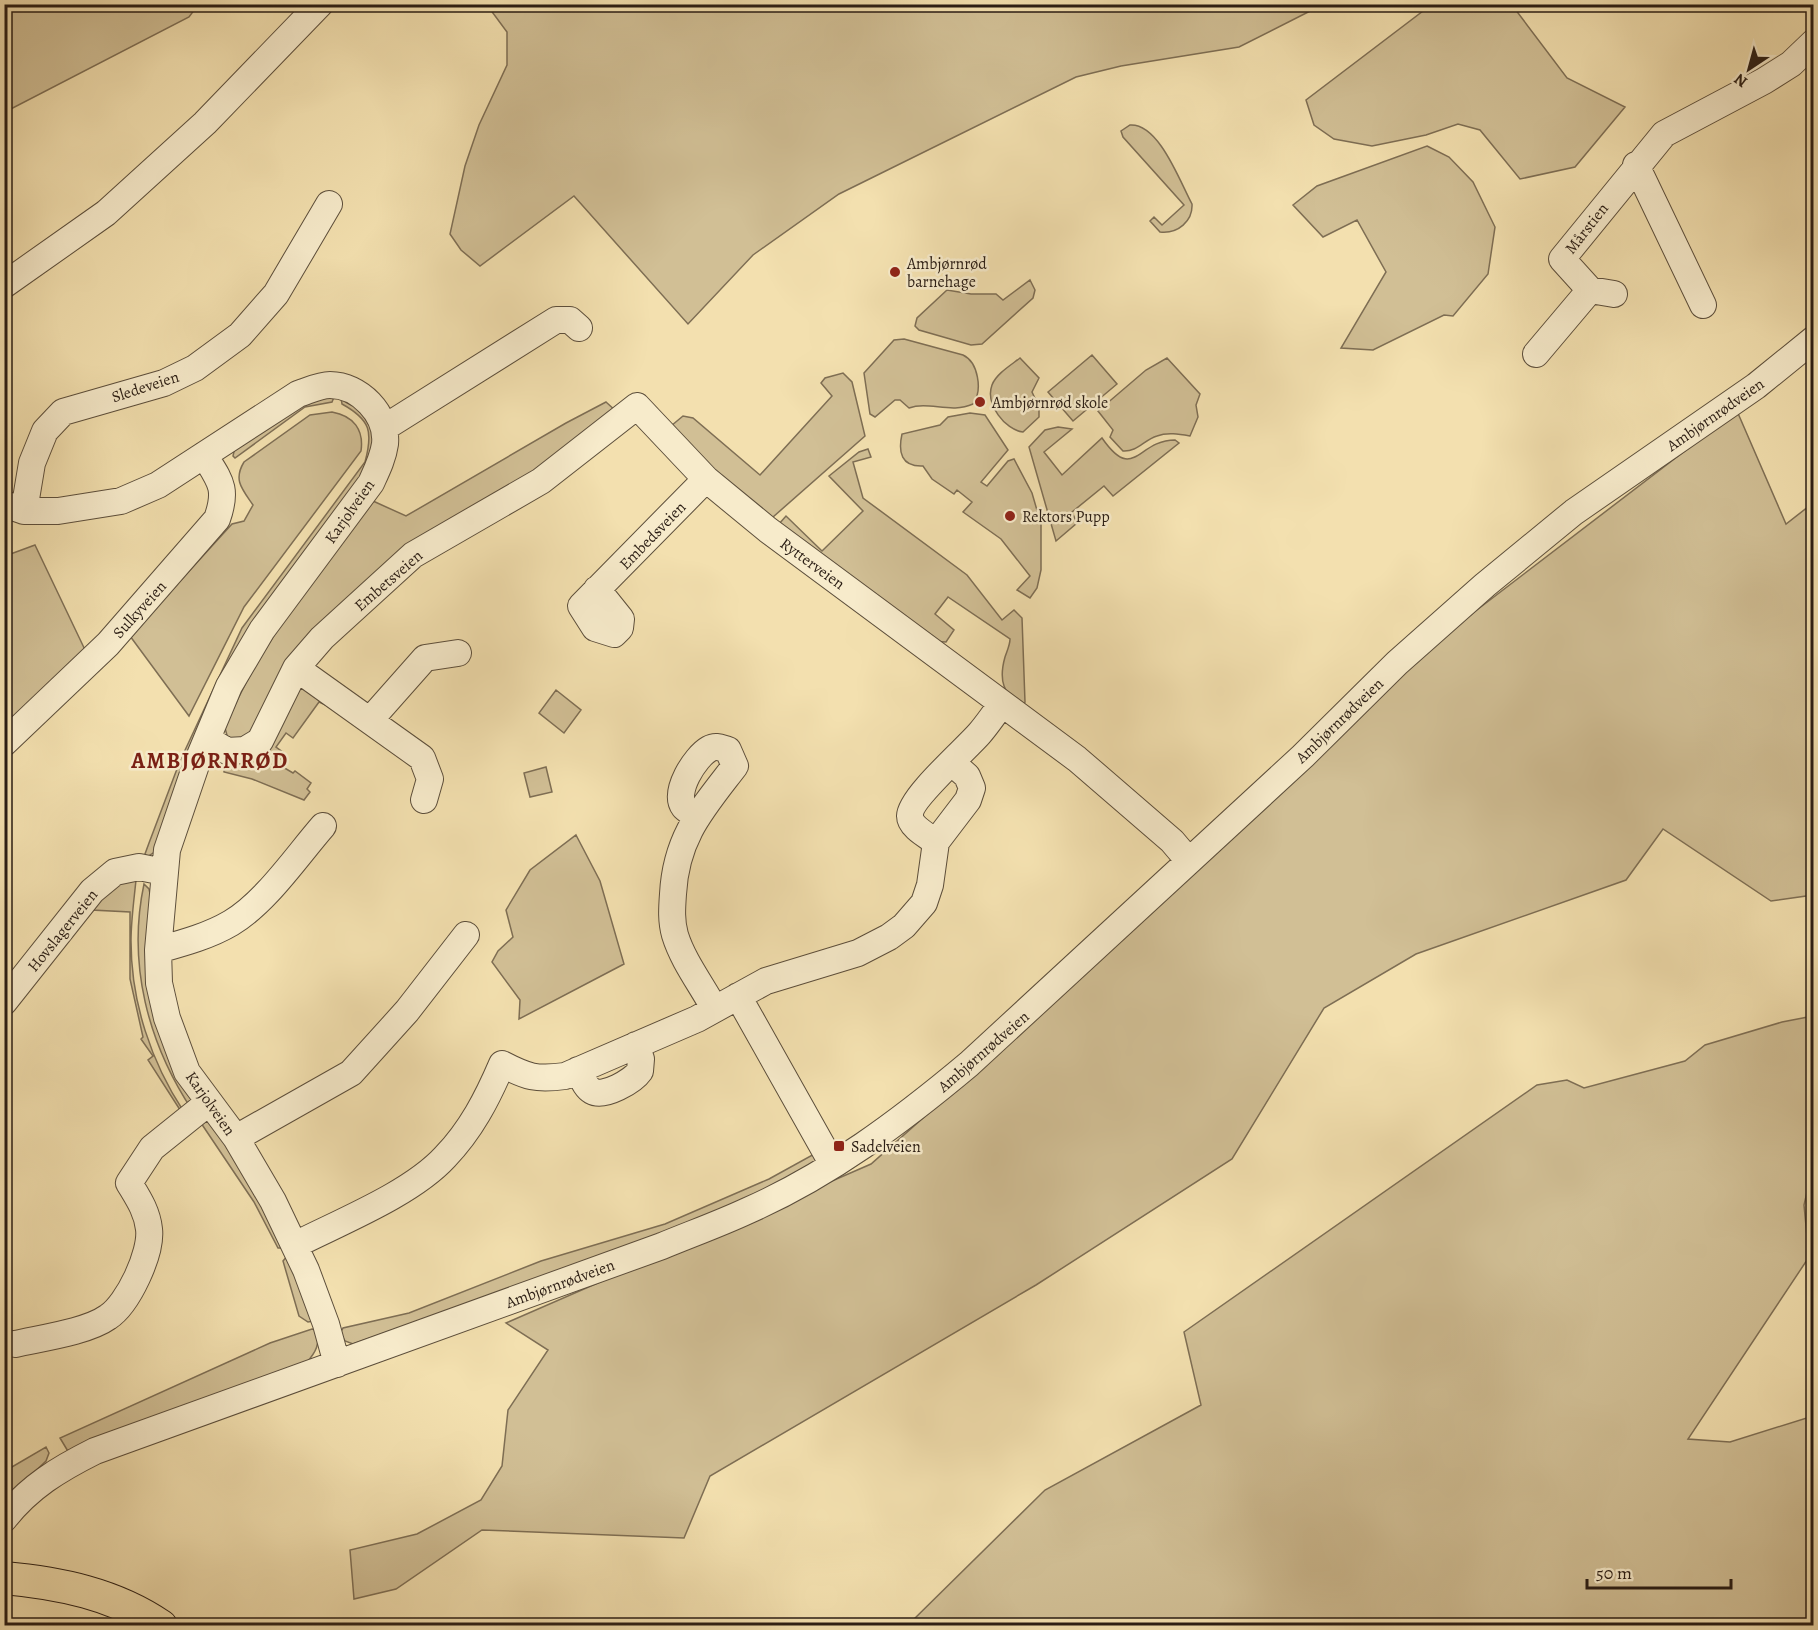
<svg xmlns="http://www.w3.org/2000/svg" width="1818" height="1630" font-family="Alegreya,serif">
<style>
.green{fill:#d1bf95;stroke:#7e6e54;stroke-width:1.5}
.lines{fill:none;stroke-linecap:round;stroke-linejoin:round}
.minor-casing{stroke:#5c4e3b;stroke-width:28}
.major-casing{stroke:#2a1d14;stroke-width:34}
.minor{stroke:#f7ebcb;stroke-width:26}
.major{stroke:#f3e0af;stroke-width:32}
.poi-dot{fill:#8f2418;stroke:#f7ebcb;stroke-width:2}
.labels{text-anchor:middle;stroke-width:5;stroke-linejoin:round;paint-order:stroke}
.street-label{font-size:16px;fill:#2a1d14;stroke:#f7ebcb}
.poi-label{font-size:16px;fill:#2a1d14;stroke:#f7ebcb;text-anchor:start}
.district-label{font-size:22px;font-weight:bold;letter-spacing:1.5px;fill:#7a1f14;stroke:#f7ebcb}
</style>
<rect width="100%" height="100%" fill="#f3e0af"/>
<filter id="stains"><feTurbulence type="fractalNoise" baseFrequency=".00333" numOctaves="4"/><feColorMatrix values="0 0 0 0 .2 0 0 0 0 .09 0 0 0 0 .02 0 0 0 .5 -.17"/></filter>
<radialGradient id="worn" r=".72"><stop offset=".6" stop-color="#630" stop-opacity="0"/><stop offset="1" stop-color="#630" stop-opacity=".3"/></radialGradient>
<path class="green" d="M5 4H198V5L189 17 5 112Z
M487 5H1322L1239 47 1121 66 1076 77 839 194 753 255 688 324 574 196 480 266 461 250 450 234 465 166 479 125 507 65V32Z
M1512 5 1567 78 1625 107 1575 167 1520 179 1480 130 1458 124 1426 135 1372 146 1334 139 1314 125 1306 100 1431 5Z
M1130 125C1159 123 1180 182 1192 204 1193 221 1178 234 1160 232L1150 221 1154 217 1162 225 1184 205 1123 137 1121 131Z
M1427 146 1449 157 1473 182 1495 227 1488 274 1453 316 1444 315 1373 350 1341 348 1386 272 1357 220 1323 237 1293 205 1317 186Z
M1030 280 1035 290 1033 298 982 344 971 345 919 330 915 326 917 318 947 290 971 294H996L1003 300Z
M904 339 963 355C978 362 983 390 973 404 951 414 929 401 909 408L900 400H895L875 417 870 414 864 373 894 340Z
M1092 355 1117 384 1073 421 1048 392Z
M1020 358 1039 378 1032 392 1039 407V417L1023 432C1005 430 985 404 992 385 996 374 1011 365 1020 358Z
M1167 358 1200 394 1196 405 1198 417 1190 436C1179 434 1167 432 1157 436 1144 440 1137 452 1123 451L1110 437 1113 430 1098 411 1146 370Z
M843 373 852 382 865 436 773 517 760 516 671 426 683 416 693 418 760 475 832 396 821 383 825 378Z
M334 397 332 402 305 407 235 458 233 456 235 447 306 400Z
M341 398 372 415 375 459 285 585 156 851 147 857 145 854 149 843 180 761 242 628 365 462C373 432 371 420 342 404Z
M606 402 618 413 539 475 421 539 254 734 237 743 228 739 225 728C259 643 318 574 373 501L406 516 566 423Z
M1737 411 1786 524 1813 503V895L1771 901 1663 829 1626 880 1416 954 1324 1008 1232 1159 1036 1285 710 1476 684 1538 482 1530 396 1589 354 1599 350 1550 417 1534 481 1500 502 1466 508 1410 548 1350 506 1323 871 1164 1054 1002 1435 642Z
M332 412C354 416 364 430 361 451L244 607 189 716 130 636 232 524 244 521 253 505C242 489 233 480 244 462L310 415Z
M970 413 985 415 1008 450 981 482 987 486 1008 461 1014 459 1032 493 1041 524V570L1037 588 1030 598 1017 590 1030 576 1001 539 963 512 972 502 957 490 954 494 932 479 923 466C901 467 898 452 902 434L940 425 948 417Z
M1058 427 1072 429 1044 452 1062 475 1102 438C1134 484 1137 440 1175 440L1179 443 1113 496 1104 486 1072 512 1077 523 1056 541 1029 447 1045 430Z
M868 449 871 457 853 462 863 498 967 575 1002 620 1014 610 1022 618 1025 702 1022 708C1004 693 998 682 1005 657 1007 651 1010 645 1010 639L948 597 935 614 954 630 946 642 928 641 779 524 786 516 822 551 863 511 829 476 859 452Z
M35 545 87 654 5 733V556Z
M300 684 328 706 319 702 293 738 286 733 276 747 284 753 280 759 274 756 271 760 293 773 295 771 311 783 307 789 310 792 304 800 252 779 224 772V764L232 760Z
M556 690 581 710 564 733 539 713Z
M546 767 552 792 530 797 524 773Z
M576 835 600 881 624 964 519 1019 520 1000 492 962 498 951 513 937 506 910 530 870Z
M136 880C134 900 131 921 131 941 131 1002 151 1062 184 1112L182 1113 148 1060 153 1056 141 1039 143 1037 130 979V912L92 910 117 883Z
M144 884 149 889 198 1103 192 1110C148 1043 127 964 144 884Z
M1813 1016V1166L1804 1205 1809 1257 1688 1439 1730 1442 1813 1416V1625H908L1045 1490 1201 1405 1184 1332 1537 1085 1567 1080 1584 1088 1685 1061 1705 1045 1782 1022Z
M206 1121 212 1122 253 1182 285 1248H278L254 1202 201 1123Z
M816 1153V1161L770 1188 692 1224 353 1344 345 1341 340 1333 343 1328 409 1313 541 1261 665 1224 769 1179Z
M289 1254 314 1321 308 1322 299 1316 283 1261Z
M312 1329 317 1330C320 1344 316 1352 307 1362L69 1453 60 1438 270 1343Z
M46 1447 49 1453 46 1461 5 1500V1471Z"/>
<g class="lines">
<defs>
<path id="minor" d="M1636 165 1703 305
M4 285 106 213 205 123 320 4
M1590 290 1614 294
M1536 354 1590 290 1562 259 1664 134 1764 81 1791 64 1814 42
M384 428 556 320H570L579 328
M4 504 24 511H58L121 501 158 485 298 394C308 391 319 385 330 385 359 385 388 414 385 444 383 458 377 470 371 483L262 630 229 686 196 765 167 850 158 950 159 983 167 1018 187 1072 236 1138 273 1201 306 1270 326 1324 337 1364
M24 511 32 463 45 431 63 412 164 383 195 368 240 335 276 294 329 204
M597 589 621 619 620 628 614 634 595 628 581 606 706 479
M296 668 422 758 430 779 424 800
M371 719 425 658 458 653
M207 739 227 751 245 750 260 741 296 668 322 638 413 555 541 481 637 406 706 479 768 530 1077 759 1172 841 1189 861
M4 743 108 644 217 519C228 488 220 481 204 455
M696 816C693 814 687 810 684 807 673 792 695 757 709 749 716 745 721 748 728 750L735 766C702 809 676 837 673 894 672 908 671 921 675 935 683 961 701 984 714 1008
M936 842C928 836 910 827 910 816 909 799 966 749 979 734 987 725 994 714 1002 704
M158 950C183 943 209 936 231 923 266 902 296 857 323 826
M738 996 833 1165
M4 1002 92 891 115 872 139 867 164 872
M578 1070C582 1077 585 1087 592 1091 604 1098 633 1081 640 1071L641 1059 636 1045
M236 1138 351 1073 407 1011 466 935
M295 1245C340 1222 411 1194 445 1157 471 1130 487 1099 502 1064 527 1077 536 1080 565 1076L697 1019 766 981 858 953 889 937 904 926 924 903 930 885 936 842 968 800 972 788 967 776 952 763
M15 1344C41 1338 87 1332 108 1317 128 1304 152 1253 149 1229 147 1211 138 1198 129 1183L152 1148 208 1103
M4 1519C29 1487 59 1469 95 1451L662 1246C691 1234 719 1224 747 1211 829 1175 901 1121 969 1064L1303 756 1397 663 1485 585 1574 512 1756 386 1814 339"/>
<path id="major" d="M4 1578C60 1583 114 1594 161 1626"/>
</defs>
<use href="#minor" class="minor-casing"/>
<use href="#major" class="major-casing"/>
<use href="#minor" class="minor"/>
<use href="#major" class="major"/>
</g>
<g class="poi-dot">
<circle cx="895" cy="272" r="6"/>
<circle cx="980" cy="402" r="6"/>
<circle cx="1010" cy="516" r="6"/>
<rect x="833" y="1140" width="12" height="12" rx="3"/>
</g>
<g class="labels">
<g class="street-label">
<text transform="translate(1586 228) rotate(-52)" y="6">Mårstien</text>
<text transform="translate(145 386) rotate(-18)" y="6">Sledeveien</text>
<text transform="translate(1715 414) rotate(-35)" y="6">Ambjørnrødveien</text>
<text transform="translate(349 511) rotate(-55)" y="6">Karjolveien</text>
<text transform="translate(652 535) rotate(-46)" y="6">Embedsveien</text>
<text transform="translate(813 563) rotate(36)" y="6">Rytterveien</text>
<text transform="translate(388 580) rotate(-41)" y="6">Embetsveien</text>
<text transform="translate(139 609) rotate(-48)" y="6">Sulkyveien</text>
<text transform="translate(1339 720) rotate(-44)" y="6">Ambjørnrødveien</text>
<text transform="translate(62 930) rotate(-51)" y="6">Hovslagerveien</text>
<text transform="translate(983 1051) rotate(-41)" y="6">Ambjørnrødveien</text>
<text transform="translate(211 1103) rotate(55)" y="6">Karjolveien</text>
<text transform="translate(560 1283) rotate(-20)" y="6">Ambjørnrødveien</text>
</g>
<g class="poi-label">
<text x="907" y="269">Ambjørnrød<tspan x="907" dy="18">barnehage</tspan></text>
<text x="992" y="408">Ambjørnrød skole</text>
<text x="1022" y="522">Rektors Pupp</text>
<text x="851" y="1152">Sadelveien</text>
</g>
<g class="district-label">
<text x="210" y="768">AMBJØRNRØD</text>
</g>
</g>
<rect width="1818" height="1630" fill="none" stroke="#f3e0af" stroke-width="24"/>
<rect x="6" y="6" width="1806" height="1618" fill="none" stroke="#2a1d14" stroke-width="3"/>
<rect x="12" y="12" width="1794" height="1606" fill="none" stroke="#2a1d14" stroke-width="1.5"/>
<g transform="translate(1749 69) rotate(216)" stroke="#f7ebcb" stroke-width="4.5" paint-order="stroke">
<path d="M0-4.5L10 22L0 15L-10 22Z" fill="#2a1d14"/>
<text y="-9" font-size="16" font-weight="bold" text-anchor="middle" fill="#2a1d14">N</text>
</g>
<path d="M1587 1579v9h144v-9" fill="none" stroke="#2a1d14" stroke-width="3"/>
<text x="1596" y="1579" font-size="18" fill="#2a1d14" stroke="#f7ebcb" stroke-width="4.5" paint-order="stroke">50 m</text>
<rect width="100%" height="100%" filter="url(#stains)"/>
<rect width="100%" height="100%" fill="url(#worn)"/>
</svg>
